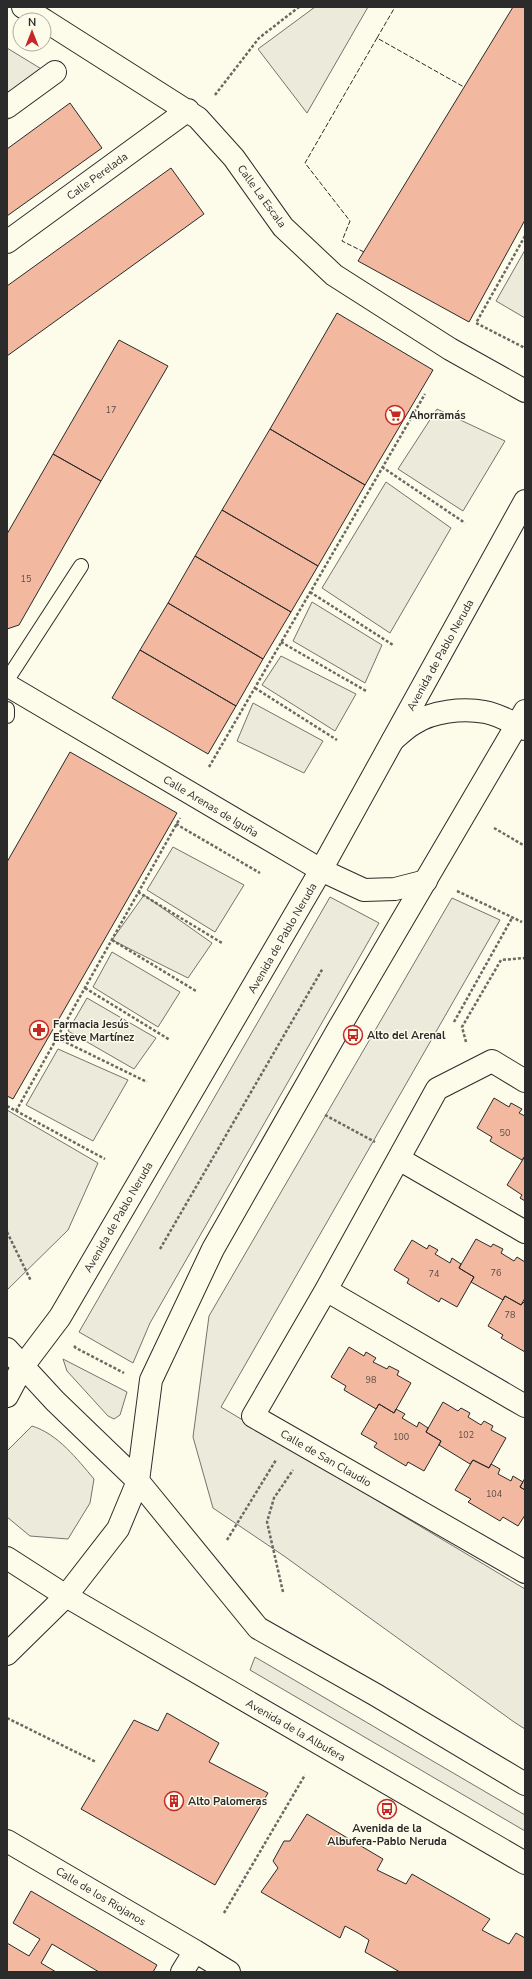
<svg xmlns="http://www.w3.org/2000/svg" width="532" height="1979" font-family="'Nunito Sans',sans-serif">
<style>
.green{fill:#ecebdb;stroke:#74746e}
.building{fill:#f2b8a0;stroke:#2b2b2b}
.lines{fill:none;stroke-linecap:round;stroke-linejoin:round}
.lane-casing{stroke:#2b2b2b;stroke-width:16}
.street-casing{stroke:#2b2b2b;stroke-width:24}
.secondary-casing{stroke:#2b2b2b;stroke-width:24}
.primary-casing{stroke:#2b2b2b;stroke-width:24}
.path{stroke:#6a6964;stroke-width:2.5;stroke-dasharray:3 2;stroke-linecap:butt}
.lane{stroke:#fdfbea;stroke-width:14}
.street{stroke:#fdfbea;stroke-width:22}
.secondary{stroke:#fdfbea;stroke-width:22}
.primary{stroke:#fdfbea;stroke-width:22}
.fence{stroke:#2b2b2b;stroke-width:1;stroke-dasharray:5 2;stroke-linecap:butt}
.labels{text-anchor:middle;stroke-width:3;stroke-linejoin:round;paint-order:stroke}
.number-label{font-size:9px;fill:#5d4e48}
.street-label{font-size:11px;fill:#2b2b2b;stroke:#fdfbea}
.poi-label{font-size:11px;font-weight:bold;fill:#2b2b2b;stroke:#fdfbea;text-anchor:start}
</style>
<rect width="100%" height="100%" fill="#fdfbea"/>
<path class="green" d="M315 7H368L307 113 258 49Z
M7 48 61 81 7 120Z
M525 250V318L496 301Z
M437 409 505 441 463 511 398 469Z
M386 482 451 528 390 633 322 588Z
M312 602 382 645 365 683 293 641Z
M281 656 356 694 335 731 262 685Z
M253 703 323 741 304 773 237 741Z
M173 847 244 885 215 932 147 890Z
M144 895 212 943 188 978 112 940Z
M330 897 379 923 150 1323 133 1363 79 1332Z
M452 898 500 920 221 1407 525 1589V1729L514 1722 284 1556 213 1508 193 1437 209 1316Z
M112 952 180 992 158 1027 93 987Z
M87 998 156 1038 134 1069 68 1031Z
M58 1049 128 1080 93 1141 26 1105Z
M7 1110 98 1163 68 1230 7 1290Z
M63 1359 127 1392 120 1415 114 1419 108 1416 67 1371Z
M32 1426C58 1434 77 1459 94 1479L90 1503 68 1539 30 1536 7 1517V1451Z
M255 1657 525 1815V1831L250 1670Z"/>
<path class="building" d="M513 7H525V220L469 322 358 261Z
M70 103 102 148 7 216V149Z
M171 168 204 214 7 356V286Z
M337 313 433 370 365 485 270 429Z
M119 340 168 366 101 481 53 454Z
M270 429 365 485 318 566 222 510Z
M53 454 101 481 19 625 7 629V534Z
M222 510 318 566 291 612 195 556Z
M195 556 291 612 263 659 168 603Z
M168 603 263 659 236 706 140 650Z
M140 650 236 706 208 754 112 698Z
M70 752 177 813 13 1099 7 1096V862Z
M494 1098 509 1107 511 1103 522 1109 519 1113 525 1116V1156L522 1160 490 1141 492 1137 477 1128Z
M525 1156V1201L520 1198 522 1195 507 1185Z
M476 1239 491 1247 493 1244 503 1249 501 1253 514 1261 517 1257 525 1262V1298L521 1305 505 1296 503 1300 471 1282 474 1277 459 1268Z
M412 1240 427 1249 429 1245 438 1250 435 1254 450 1263 452 1258 461 1264 459 1268 474 1277 457 1307 441 1298 439 1302 407 1283 409 1279 394 1270Z
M505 1296 521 1305 525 1301V1352L501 1338 503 1335 488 1326Z
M349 1347 364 1356 366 1352 376 1358 373 1362 387 1369 389 1366 399 1371 397 1375 411 1383 394 1413 379 1404 376 1409 344 1390 346 1386 331 1377Z
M443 1402 458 1411 461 1408 470 1413 468 1417 481 1425 484 1421 493 1426 491 1430 506 1438 489 1468 473 1460 470 1464 439 1445 441 1441 426 1432Z
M379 1404 394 1413 396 1409 405 1414 402 1418 417 1427 419 1422 428 1428 426 1432 441 1441 424 1471 408 1462 406 1466 374 1447 377 1443 361 1434Z
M473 1460 489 1468 491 1464 500 1469 498 1474 511 1481 513 1476 523 1482 520 1487 525 1490V1515L518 1526 503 1517 500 1521 468 1502 471 1499 455 1490Z
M525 1478V1490L520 1487Z
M167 1713 219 1743 209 1762 268 1793 215 1885 81 1809 134 1720 158 1731Z
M307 1814 383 1859 377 1870 406 1884 412 1874 490 1919 482 1930 495 1937 509 1944 516 1933 525 1938V1972H400L365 1952 369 1940 358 1933 345 1926 340 1938 261 1892 278 1868 273 1861 284 1841H290Z
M31 1891 157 1965 153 1972H99L52 1944 41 1963 56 1972H7V1943L29 1956 40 1939 13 1923Z"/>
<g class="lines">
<defs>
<path id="lane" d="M7 680 81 566
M7 709V716"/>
<path id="street" d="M23 7 44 20
M44 20 198 118 234 158 283 227 334 275 450 349 525 391
M7 107 55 72
M7 242 188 110
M7 685 321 870 364 890 395 889 426 881
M393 740C400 734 406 728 413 724 432 711 463 708 485 712 498 714 513 723 525 729
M525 1081 492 1061 437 1089 326 1290 253 1416 525 1572
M399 1159 525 1232
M326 1290 525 1406
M7 1841 195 1951
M182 1972 195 1951 229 1972"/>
<path id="secondary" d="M7 1654 66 1596"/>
<path id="primary" d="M7 1349 55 1401 138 1481 258 1628 376 1695 525 1784
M7 1396 23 1366 60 1317 321 870 525 501
M7 1558 66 1596 525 1863
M66 1596 118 1529 138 1481 151 1380 213 1249 339 1028 525 711"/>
</defs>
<use href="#lane" class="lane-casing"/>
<use href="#street" class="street-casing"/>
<use href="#secondary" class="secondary-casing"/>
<use href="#primary" class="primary-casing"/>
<path class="path" d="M215 95 259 38 299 7
M525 236 476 323 525 348
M382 467 465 523
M310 592 393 645
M281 642 366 691
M255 688 337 740
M209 767 425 394
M176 824 260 873
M494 828 525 846
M457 891 522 922
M138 892 222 943
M112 940 196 991
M85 988 170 1040
M454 1022 512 918
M57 1038 147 1082
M466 1042 462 1027 501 960 525 958
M7 1106 105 1159
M16 1111 180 818
M325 1115 375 1142
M7 1232 31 1281
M160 1249 323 968
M74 1346 76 1348 124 1373
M227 1540 276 1460
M283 1592 267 1522 274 1498 293 1470
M7 1718 96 1762
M224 1913 305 1775"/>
<use href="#lane" class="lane"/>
<use href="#street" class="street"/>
<use href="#secondary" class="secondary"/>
<use href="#primary" class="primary"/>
<path class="fence" d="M377 38 395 7
M364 252 342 241 350 221 305 163 377 38 464 87"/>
</g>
<defs>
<symbol id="supermarket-ring" viewBox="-11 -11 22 22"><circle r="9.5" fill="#fdfbea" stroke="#c62828" stroke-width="1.5"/><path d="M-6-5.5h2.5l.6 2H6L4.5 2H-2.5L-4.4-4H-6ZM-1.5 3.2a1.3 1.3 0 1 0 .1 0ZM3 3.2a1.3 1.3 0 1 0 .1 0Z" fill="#c62828"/></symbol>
<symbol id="pharmacy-ring" viewBox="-11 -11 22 22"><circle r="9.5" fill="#fdfbea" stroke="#c62828" stroke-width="1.5"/><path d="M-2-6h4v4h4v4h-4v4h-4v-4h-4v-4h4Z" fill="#c62828"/></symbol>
<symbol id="bus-ring" viewBox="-11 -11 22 22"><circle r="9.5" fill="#fdfbea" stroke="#c62828" stroke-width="1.5"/><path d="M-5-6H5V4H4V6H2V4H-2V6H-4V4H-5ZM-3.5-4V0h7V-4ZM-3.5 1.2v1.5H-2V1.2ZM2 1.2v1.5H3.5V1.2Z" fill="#c62828"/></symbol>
<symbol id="building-ring" viewBox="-11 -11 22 22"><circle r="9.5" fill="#fdfbea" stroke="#c62828" stroke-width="1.5"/><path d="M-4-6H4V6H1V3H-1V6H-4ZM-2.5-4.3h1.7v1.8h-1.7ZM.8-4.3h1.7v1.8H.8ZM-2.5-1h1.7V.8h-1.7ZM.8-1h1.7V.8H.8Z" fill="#c62828"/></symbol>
</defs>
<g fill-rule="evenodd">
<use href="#supermarket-ring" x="384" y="404" width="22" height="22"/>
<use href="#pharmacy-ring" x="28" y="1019" width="22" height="22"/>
<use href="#bus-ring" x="342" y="1024" width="22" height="22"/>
<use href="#building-ring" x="163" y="1790" width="22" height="22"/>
<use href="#bus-ring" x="376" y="1798" width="22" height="22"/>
</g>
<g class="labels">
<g class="number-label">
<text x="111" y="413">17</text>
<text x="26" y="582">15</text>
<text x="505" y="1136">50</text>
<text x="496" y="1276">76</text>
<text x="434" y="1277">74</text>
<text x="510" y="1318">78</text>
<text x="371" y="1383">98</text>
<text x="466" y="1438">102</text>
<text x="401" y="1440">100</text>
<text x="494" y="1497">104</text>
</g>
<g class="street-label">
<text transform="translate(97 176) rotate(-36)" y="4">Calle Perelada</text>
<text transform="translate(262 196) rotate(54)" y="4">Calle La Escala</text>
<text transform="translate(440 655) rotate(-61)" y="4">Avenida de Pablo Neruda</text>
<text transform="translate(211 806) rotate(31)" y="4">Calle Arenas de Iguña</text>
<text transform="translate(282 938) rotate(-60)" y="4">Avenida de Pablo Neruda</text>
<text transform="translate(118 1217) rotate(-60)" y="4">Avenida de Pablo Neruda</text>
<text transform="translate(326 1458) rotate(30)" y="4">Calle de San Claudio</text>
<text transform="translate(296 1730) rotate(30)" y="4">Avenida de la Albufera</text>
<text transform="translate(101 1896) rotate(31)" y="4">Calle de los Riojanos</text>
</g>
<g class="poi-label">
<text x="409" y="419">Ahorramás</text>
<text x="53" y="1028">Farmacia Jesús<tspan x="53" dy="13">Esteve Martínez</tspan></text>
<text x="367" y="1039">Alto del Arenal</text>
<text x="188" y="1805">Alto Palomeras</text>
<text x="387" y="1832" text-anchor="middle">Avenida de la<tspan x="387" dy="13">Albufera-Pablo Neruda</tspan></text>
</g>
</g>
<rect width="532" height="1979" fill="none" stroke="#2b2b2b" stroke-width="16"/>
<g transform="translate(32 32)"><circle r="19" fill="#fdfbea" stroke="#a9a89e"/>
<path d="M0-3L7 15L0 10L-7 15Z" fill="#c62828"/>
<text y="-6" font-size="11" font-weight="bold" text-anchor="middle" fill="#2b2b2b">N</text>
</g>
</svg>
